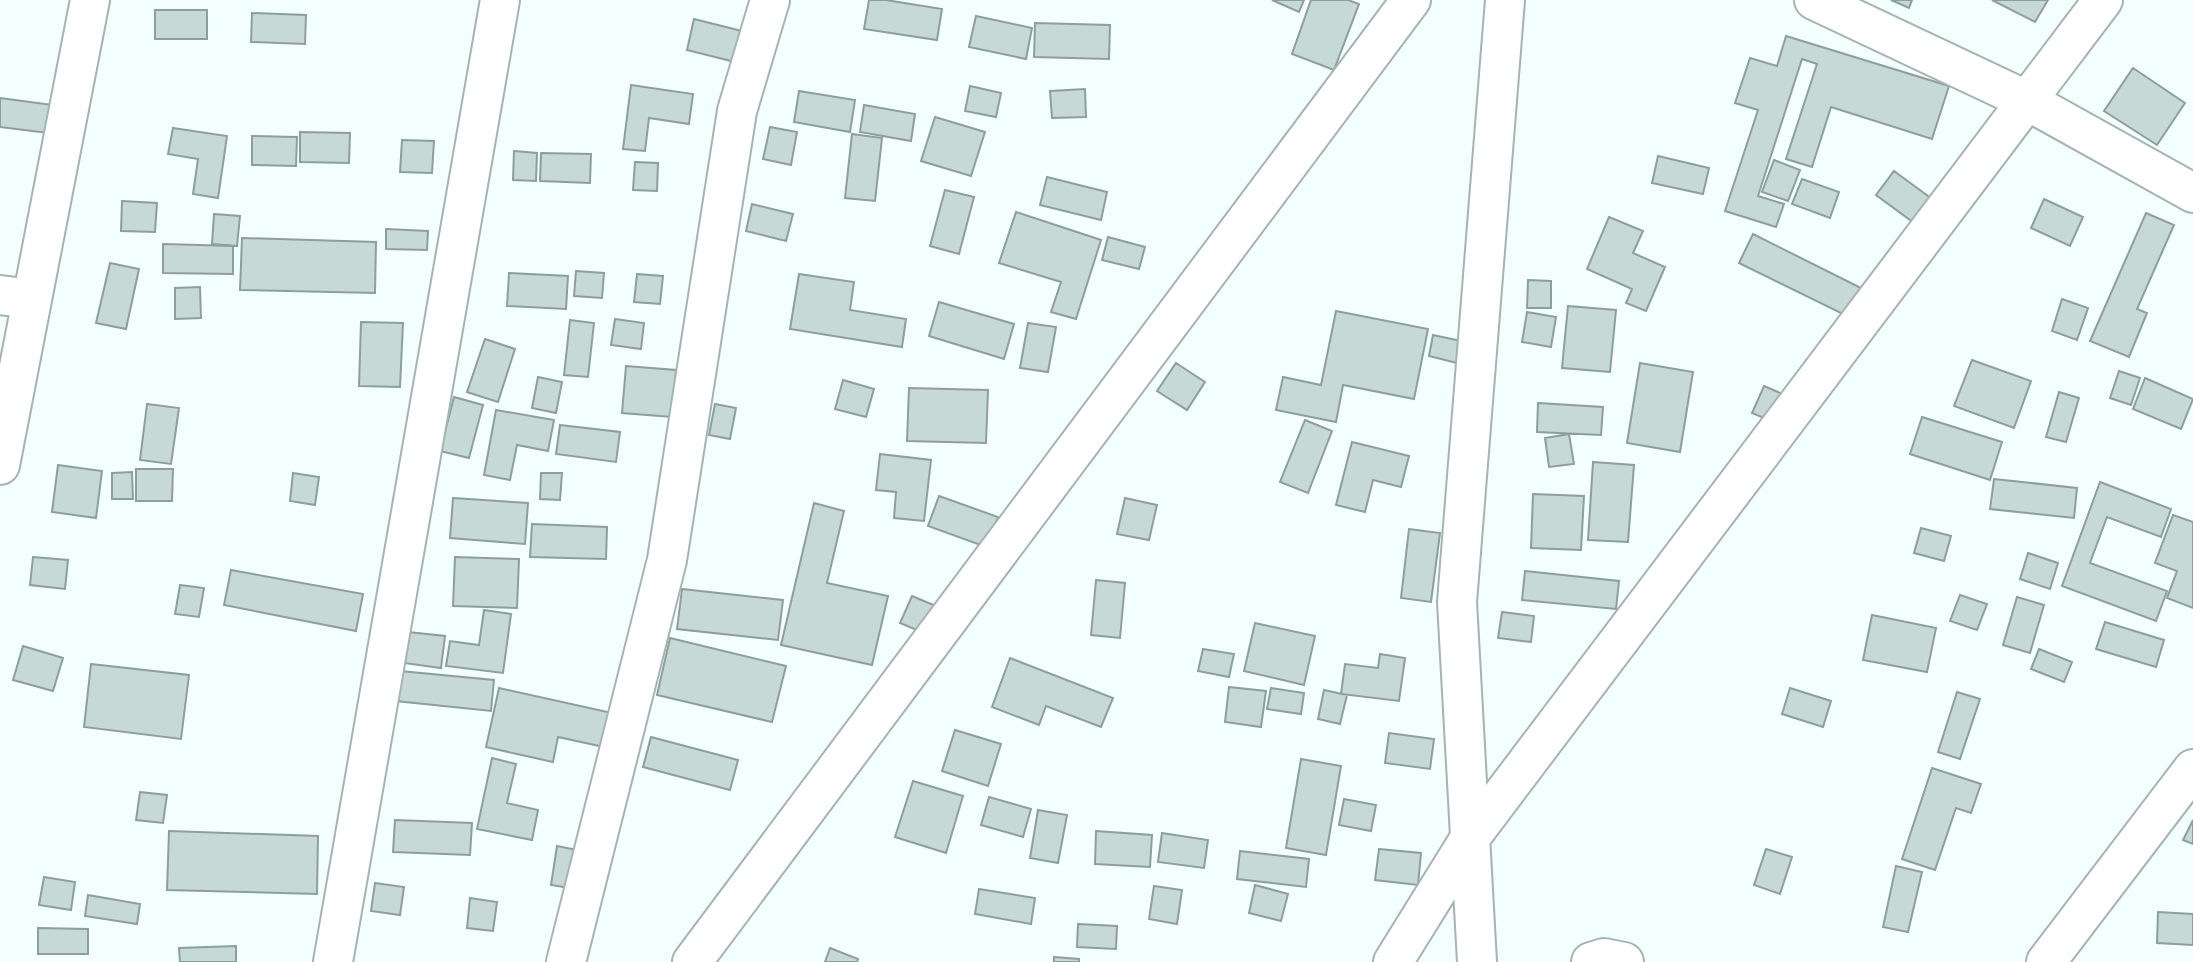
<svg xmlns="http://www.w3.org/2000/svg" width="2193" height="962" font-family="'Space Grotesk',sans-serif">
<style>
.building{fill:#c7d9d5;stroke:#8d9f9a;stroke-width:2}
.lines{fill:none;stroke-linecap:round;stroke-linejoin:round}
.street-casing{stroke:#a4b5b1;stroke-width:42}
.secondary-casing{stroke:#a4b5b1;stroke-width:42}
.street{stroke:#fff;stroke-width:38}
.secondary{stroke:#fff;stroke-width:38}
</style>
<rect width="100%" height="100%" fill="#f3fffc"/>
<path class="building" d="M869 0H886L942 9 937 40 864 29Z
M1272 0H1304L1299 12Z
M1311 0H1348L1359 4 1334 70 1292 54Z
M1891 0H1912L1909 8Z
M1992 0H2048L2035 22Z
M155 10H207V39H155Z
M252 13 306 15 305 44 251 42Z
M976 16 1032 28 1026 59 969 47Z
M694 19 750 33 743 64 687 50Z
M1035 23 1110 25 1109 59 1034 57Z
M1786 36 1949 86 1932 139 1831 107 1812 167 1786 159 1817 64 1802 59 1758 196 1784 204 1776 227 1725 211 1758 110 1735 103 1750 58 1777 66Z
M2133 68 2185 103 2157 145 2104 111Z
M631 85 693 94 689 124 649 118 645 151 623 149Z
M970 86 1001 93 996 117 965 111Z
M1085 89 1086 117 1052 118 1050 91Z
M799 91 855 100 850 132 794 122Z
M0 98 68 107 64 135 0 127Z
M864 105 915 114 911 141 860 132Z
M935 117 985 132 971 176 921 161Z
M770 127 797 132 791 165 763 159Z
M173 128 227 136 218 198 193 194 198 159 168 154Z
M300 132 350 133 349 163 300 162Z
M852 134 882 138 875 201 845 198Z
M252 136 297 137 296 166 252 165Z
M402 140 434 141 432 173 400 172Z
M514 151 537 153 536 181 513 180Z
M541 153 591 154 590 183 540 181Z
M1658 156 1709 168 1703 194 1652 183Z
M1774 160 1800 170 1788 201 1762 192Z
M635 162 658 163 657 191 633 190Z
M1894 171 1943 207 1925 231 1876 195Z
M1047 177 1107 192 1101 220 1040 205Z
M1802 179 1839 192 1830 218 1792 204Z
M945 190 974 197 959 254 930 246Z
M2044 199 2083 217 2070 246 2031 228Z
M122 201 157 203 155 232 121 231Z
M752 204 793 214 786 241 746 231Z
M1016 212 1101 240 1076 319 1051 312 1061 282 999 263Z
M2146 213 2174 225 2137 309 2147 313 2129 357 2090 341Z
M214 214 240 216 237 246 212 244Z
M1609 217 1643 231 1633 253 1665 267 1646 311 1626 303 1632 289 1587 269Z
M386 229 428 231 427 250 386 249Z
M1753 234 1867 291 1853 319 1739 263Z
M1108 237 1145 247 1139 269 1102 260Z
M242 238 376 242 375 293 240 290Z
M163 244 233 246V274L163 273Z
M110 263 139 269 126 329 96 323Z
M576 271 604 273 602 298 574 296Z
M509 273 568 276 566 309 507 306Z
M637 274 663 276 660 304 634 302Z
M799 274 854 282 850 310 906 319 902 347 790 329Z
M1528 280 1551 281V308H1527Z
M200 287 201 318 175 319V288Z
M2062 299 2088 308 2077 340 2052 331Z
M939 302 1014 324 1004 359 929 336Z
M1568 306 1616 310 1610 372 1562 368Z
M1336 311 1428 329 1414 399 1343 385 1336 422 1276 410 1283 377 1321 385Z
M1527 312 1556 317 1551 347 1522 342Z
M615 319 644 323 641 349 611 345Z
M570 320 594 323 588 377 564 375Z
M361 322 403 323 400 387 359 386Z
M1028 323 1056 327 1048 372 1020 368Z
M1433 335 1466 342 1461 364 1429 356Z
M485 339 515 349 498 402 467 392Z
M1972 360 2031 381 2014 428 1954 406Z
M1176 363 1205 382 1187 410 1157 391Z
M1640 363 1693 372 1680 452 1627 443Z
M626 366 676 370 672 417 622 413Z
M2119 371 2140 378 2131 405 2110 398Z
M538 377 562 382 556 413 532 408Z
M2145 378 2193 399 2181 429 2133 409Z
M843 380 874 389 866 417 835 409Z
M1764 386 1794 399 1783 426 1752 413Z
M909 388 988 390 986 443 907 441Z
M2059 392 2079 398 2066 442 2046 437Z
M454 397 483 405 469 458 440 451Z
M1538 403 1603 407 1601 435 1537 432Z
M147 404 179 408 171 464 140 460Z
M715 404 736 408 730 439 709 435Z
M496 410 554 420 548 451 517 445 510 480 484 475Z
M1922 417 2002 442 1990 480 1910 454Z
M1305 420 1332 431 1308 493 1280 482Z
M560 425 620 432 616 462 556 454Z
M1569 434 1574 464 1549 467 1545 438Z
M1352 442 1409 456 1401 487 1373 480 1365 512 1336 505Z
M880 454 931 460 924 521 894 518 896 492 876 490Z
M1593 462 1634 465 1628 542 1588 540Z
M58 465 102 471 96 518 52 512Z
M136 469H173L172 501H136Z
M132 472 133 499H112V473Z
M293 473 319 477 315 505 290 501Z
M541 473H562L560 500 540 499Z
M1994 479 2077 488 2074 518 1990 509Z
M2100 482 2171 509 2161 537 2107 517 2090 563 2167 591 2156 621 2062 586Z
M1533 494 1584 496 1581 550 1531 548Z
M939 496 998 517 986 547 928 526Z
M453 498 528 503 525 544 450 538Z
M1125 498 1157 505 1149 540 1117 534Z
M814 503 844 511 827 583 888 596 872 665 781 645Z
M2173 515 2193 522V608L2167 598 2177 571 2155 563Z
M532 524 607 527 606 559 530 557Z
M1921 528 1951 536 1944 561 1914 553Z
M1409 529 1440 533 1431 602 1401 598Z
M2028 553 2058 563 2050 589 2020 579Z
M33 557 68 560 65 589 30 585Z
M455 557 519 559 517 608 453 606Z
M231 570 363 594 356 631 224 605Z
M1525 571 1619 581 1616 609 1522 600Z
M1096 580 1125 583 1120 638 1091 635Z
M180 585 204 588 199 617 175 614Z
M682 589 783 600 778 640 677 629Z
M1960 595 1987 604 1977 630 1950 621Z
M912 596 948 611 936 638 900 623Z
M2017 597 2044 605 2030 653 2003 645Z
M484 610 511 614 503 673 446 666 450 641 479 645Z
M1502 612 1534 616 1531 642 1498 638Z
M1872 615 1936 628 1927 672 1863 660Z
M2105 622 2164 640 2156 667 2096 649Z
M1255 623 1315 636 1304 685 1244 671Z
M408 632 445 636 441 668 404 663Z
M670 638 786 666 772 722 657 695Z
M23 646 63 658 53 691 13 680Z
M1203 649 1234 654 1229 677 1198 671Z
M2039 649 2072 662 2064 682 2031 669Z
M1380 654 1405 658 1399 701 1341 694 1345 664 1378 668Z
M1010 658 1113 698 1101 727 1046 706 1039 725 992 707Z
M91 664 189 675 181 739 84 727Z
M400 671 494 680 491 711 396 701Z
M1229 687 1266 691 1261 727 1225 722Z
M499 688 612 713 604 747 558 737 553 762 486 747Z
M1271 688 1304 693 1301 714 1267 709Z
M1790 688 1831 701 1823 727 1782 714Z
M1324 690 1347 695 1340 724 1318 719Z
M1957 692 1980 699 1960 759 1938 752Z
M955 730 1001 744 988 786 942 771Z
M1389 733 1434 739 1430 769 1385 763Z
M651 737 738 760 730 790 643 767Z
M492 758 516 764 507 803 538 810 532 840 477 829Z
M1301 759 1341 766 1326 855 1286 848Z
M1932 768 1981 784 1971 813 1956 808 1935 870 1902 859Z
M913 781 963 796 946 853 895 837Z
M140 792 167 795 163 823 136 820Z
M989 797 1031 809 1023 837 981 825Z
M1344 799 1376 805 1371 831 1339 825Z
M1038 810 1067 815 1058 863 1030 858Z
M395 820 472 823 470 855 393 852Z
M2193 820V844L2183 840Z
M169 831 318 836 317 894 167 890Z
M1096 831 1152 835 1150 867 1095 864Z
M1162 833 1208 840 1204 868 1158 862Z
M557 846 582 851 576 889 551 885Z
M1379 849 1421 853 1418 885 1375 880Z
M1766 849 1792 857 1780 894 1754 885Z
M1240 851 1309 859 1306 887 1237 879Z
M1896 866 1922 872 1908 932 1883 927Z
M44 877 75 882 71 910 39 905Z
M375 883 404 887 400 915 371 911Z
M1255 885 1288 894 1281 921 1249 913Z
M1154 886 1182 890 1177 924 1149 919Z
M979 889 1035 898 1031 924 975 914Z
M88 895 140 904 137 924 85 916Z
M470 898 497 902 493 931 467 928Z
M2158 912 2193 914V945L2157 943Z
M1078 924 1117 926 1116 949 1077 947Z
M38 928 88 929V954H38Z
M236 946V962H180L179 948Z
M830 948 858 959 857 962H825Z
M1054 957 1079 959V962H1054Z"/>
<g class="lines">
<defs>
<path id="street" d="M1814 0 2026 100 2193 193
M0 295 32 299
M0 465 90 0
M333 962 500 0
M566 962 667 560 737 111 770 0
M692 962 1411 0
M1393 962 1470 838 2103 0
M1591 962 1604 958 1624 962
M2046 962 2193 769"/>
<path id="secondary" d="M1477 962 1457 602 1505 0"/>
</defs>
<use href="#street" class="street-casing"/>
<use href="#secondary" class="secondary-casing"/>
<use href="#street" class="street"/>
<use href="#secondary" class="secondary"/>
</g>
</svg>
